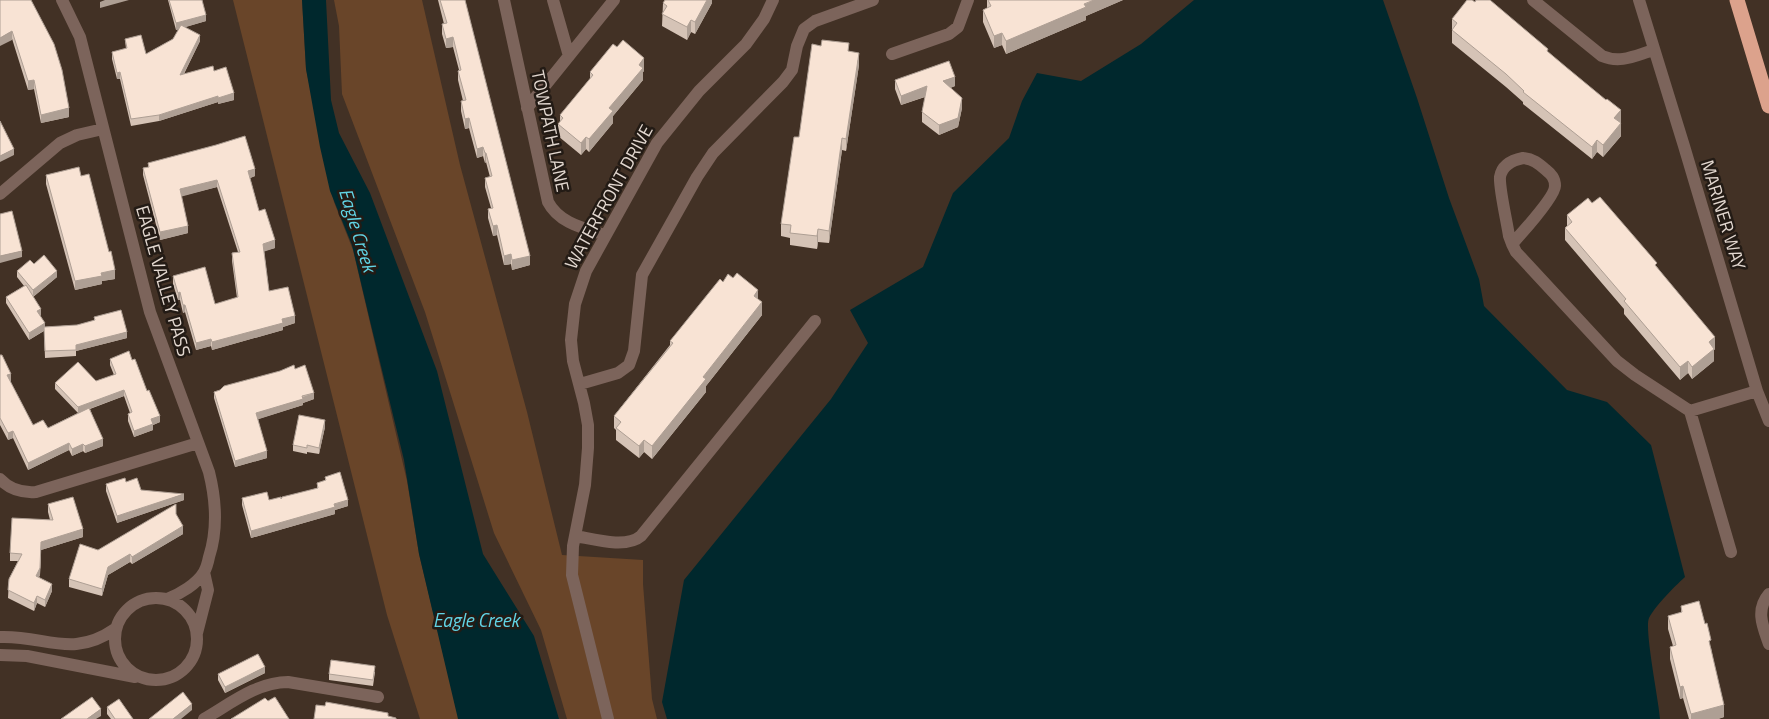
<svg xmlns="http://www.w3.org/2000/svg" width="1769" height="719" font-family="'Titillium Web',sans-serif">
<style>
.green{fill:#694529}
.water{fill:#00282d}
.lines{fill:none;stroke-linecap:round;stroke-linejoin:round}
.minor{stroke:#7c645b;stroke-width:12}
.highway{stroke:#dca28c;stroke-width:15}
.wall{fill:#d5c3b6}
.shaded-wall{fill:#ae9f94}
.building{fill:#f8e3d4;stroke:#ae9f94}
.labels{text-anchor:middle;stroke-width:5;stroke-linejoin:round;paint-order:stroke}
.street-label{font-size:18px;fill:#e3d8d0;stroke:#231b15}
.water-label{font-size:19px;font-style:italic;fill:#61d4e5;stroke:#231b15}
</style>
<rect width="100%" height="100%" fill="#423125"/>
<path class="green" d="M233 0H302L306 69 334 202 353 250 407 481 419 554 459 719H420L387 615Z
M334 0H422L460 165 527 412 562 555 643 560V584L652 699 657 719H567L541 630 494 533 425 312 342 94 339 26Z"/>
<path class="water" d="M302 0H326L331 100 339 133 370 193 437 371 483 554 534 636 559 719H458L419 554 404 460 371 325 352 245 330 191 320 147 306 69Z
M1194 0H1383L1417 98 1449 198 1479 279 1484 306 1567 390 1607 402 1651 445 1685 577C1674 587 1656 605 1649 618 1644 629 1659 702 1660 719H667L662 702 684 580 831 399 868 343 850 310 923 267 953 193 1009 138 1022 101 1037 73 1081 81 1141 44Z"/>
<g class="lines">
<path class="minor" d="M62 0 80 37 150 312 209 472C216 500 218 529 209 557 208 562 207 567 204 572 197 584 180 594 167 599
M504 0 548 202C559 223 583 228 605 235
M553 0 569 56
M1533 0 1602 56C1621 64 1636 55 1654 50
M1639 0 1684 146 1757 391 1769 421
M892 54 949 34 958 27 968 0
M527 108 614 0
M1523 158C1533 159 1538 163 1546 170 1551 174 1555 178 1555 186 1555 197 1521 234 1512 244L1509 236C1507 222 1499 188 1500 177 1502 165 1513 160 1523 158Z
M0 194 60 143 77 135 103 129
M1512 244 1516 252 1617 361 1635 375 1690 411 1731 552
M580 384 618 373 629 365 634 351 642 275 697 177 713 153 783 82 792 70 797 46 804 29 815 21 873 0
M1690 411 1757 391
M0 479C10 490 22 493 36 492L198 443
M575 536C593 539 626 549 641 536L815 321
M1769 594C1755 610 1763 627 1769 644
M115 639a41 41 0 1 1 82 0a41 41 0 1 1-82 0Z
M197 633 208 590 204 572
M0 637C45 635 72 659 115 629
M0 655 27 656 135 677
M204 719C230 704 257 682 288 682L378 697
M608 719 572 575 573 546 585 485 588 448V425L584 403 573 361 571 340 575 304 586 271 657 143 699 91 746 44 764 19 773 0"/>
<path class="highway" d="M1737 0 1769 106"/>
</g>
<path class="wall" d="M0 0 69 117 41 123 34 89 28 90Z
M168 0H202L206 21 185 27 200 41 184 74 214 71 234 100 218 104V102L159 121 131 126 120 79H117L112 59V52L126 49 125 39 146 54 173 39 179 29 176 30Z
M438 0H465L530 265 512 270 511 264 504 265 497 235 493 236 488 218V209L491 208 485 187V178L490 177 486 162 485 163 483 156 477 158 469 128 465 129 461 111V101H463L458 80V71L459 70 453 47 446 48 442 34V24H444Z
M712 0V3L695 34 691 32 687 40 662 26 663 3Z
M987 0H1123L1086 16V20L1006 54 1002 45 994 48 983 22V10L987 8Z
M1452 19 1548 52 1621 123V136L1603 157 1597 152 1592 159 1523 104V102L1506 87 1452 43Z
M849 51 859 65 846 151 842 150 829 243 818 242 817 249 790 245V238L781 236V224L799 137Z
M644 71 643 72V80L613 116V123L589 152 586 149 581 155 558 136V124L560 122V115L590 79V72Z
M895 80 955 86 950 88 962 108 958 127 939 135 922 122V112L925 97 901 105 895 89Z
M148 163 255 176 250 178 259 211 275 248 264 251 269 291 295 323 283 327V330L212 350 211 346 196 350 185 312 183 313 180 300H178L173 284V276L215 304 237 298 232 261V253L238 252 217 187 181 196 188 233 160 240 143 175V168L148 167Z
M46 175 81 176 115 279 102 281V284L75 290 46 184Z
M1592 203 1657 267 1715 349 1714 350V361L1692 379 1688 373 1680 380 1624 314V309L1565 240V228L1567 226V215Z
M34 264 57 277 33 297 45 327 77 325 94 321V317L127 338 76 351V356L45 358 44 331 29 340 6 303V297L24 286 17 277V271Z
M723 282 758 300 762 315 706 386V392L652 459 644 452 639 458 616 440V430L614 428V416L670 345V341Z
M0 355 11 381H10L33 425 48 428 78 413 55 389V383L96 381 114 375 110 365V359L132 360 160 422 153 425V430L134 437 128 421V414L130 413 124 396 90 409 103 446 85 453 83 451 72 456 69 450 28 470 13 438 8 440 0 425Z
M295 369 314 399 303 403V405L258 419 267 458 235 467 214 398V392L280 371Z
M325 427 319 454 307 452V454L293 451V445Z
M325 477 348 506 335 510V514L251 538 242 505V498L269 500 281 499 317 488V483L325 481Z
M106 484 141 490 184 500 117 523 106 491Z
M48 504 83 537 41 550 40 575 39 577 52 591 45 607 37 603 34 611 8 598 9 579 18 561H10V553L50 520 48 512Z
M176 515 183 534 132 564 130 562 108 575 102 596 69 587V579Z
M1681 606 1711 648 1724 717 1718 719H1689L1683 698 1680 699 1670 659V647L1673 646 1668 629V616L1681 613Z
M375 672 373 686 329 680V674Z
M265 673 225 693 218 680V674Z
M107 707 133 719H111L107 714Z"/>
<path class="shaded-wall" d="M105 0H129L100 8V2Z
M707 0H712V3L695 34V22Z
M1094 0H1123L1086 16V20L1006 54V41Z
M206 15V21L176 30V23Z
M691 20V32L687 40V27Z
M12 31V40L0 46V38Z
M1002 33V45L994 48V36Z
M200 35V41L180 81V75Z
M453 37V47L446 48V39Z
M859 53V65L846 151V139Z
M644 58V71L643 72V80L613 116V123L589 152V139L609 108 639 65Z
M120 72V79H117V73Z
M955 77V86L943 91V81Z
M34 80V89L28 90V81Z
M927 86V96L901 105V96Z
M234 93V100L218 104V98Z
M218 96V102L159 121V115Z
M962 98V108L958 127 939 135V125Z
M69 108V117L41 123V115Z
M1621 110V123L1614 130V118Z
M469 118V128L465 129V119Z
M1621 123V136L1603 157V145Z
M586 137V149L581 155V143Z
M842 138V150L829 243V231Z
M1597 140V152L1592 159V147Z
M483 147V156L477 158V149Z
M14 149V155L0 162V156Z
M485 153H486V162L485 163Z
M255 169V176L248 179V171Z
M217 180V187L180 197V189Z
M497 225V235L493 236V226Z
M188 226V233L160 240V232Z
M818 229V242L817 249V236Z
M275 240V248L263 252V244Z
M22 251V257L0 263V256Z
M511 254V264L504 265V256Z
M530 256V265L512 270V260Z
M115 270V279L102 281V284L75 290V281L101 273Z
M57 271V277L33 297V290Z
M758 290V303L754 296Z
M180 292V300H178V293Z
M762 302V315L706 386V392L652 459V446L703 377Z
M183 305H185V312L183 313Z
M41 309V315L37 317V311Z
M295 316V323L283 327V330L212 350V342L282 319Z
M45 323V330L29 340V333Z
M127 332V338L76 351V345Z
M1715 337V349L1714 350V361L1692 379V367L1709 342Z
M211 339V346L196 350V343Z
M1688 361V373L1680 380V367Z
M11 374V381L7 382V375Z
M124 390V396L78 413V407Z
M314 393V399L303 403V405L256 420V413Z
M160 416V422L153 425V430L134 437V431L151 419Z
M325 420V427L319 454V448Z
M13 431V438L8 440V433Z
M103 439V446L85 453V446Z
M644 440V452L639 458V446Z
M69 443V450L28 470V463Z
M83 444V451L72 456V449Z
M267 451V458L235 467V461Z
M184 494V500L117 523V516Z
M348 500V506L335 510V514L251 538V531Z
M183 526V534L132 564V557Z
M83 529V537L41 550 40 575 36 583V576L41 542Z
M130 554V562L108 575 102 596V589L108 567Z
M52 584V591L45 607V600Z
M37 596V603L34 611V603Z
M265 667V673L225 693V687Z
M1683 686V698L1680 699V687Z
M192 704V710L181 719H173Z
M1724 705V717L1718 719H1691V714Z
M101 709V716L96 719H87Z"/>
<path class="building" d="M0 0H31L54 44 62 70 69 108 41 115 34 80 28 81 12 31 0 38Z
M169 0H202L206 15 176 23Z
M440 0H465L530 256 512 260 511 254 504 256 497 225 493 226 488 209 493 208 485 178 492 176 486 153H485L483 147 477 149 469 118 465 119 461 101 466 100 458 71 461 70 453 37 446 39 442 24 447 23Z
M665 0H707L695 22 691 20 687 27 662 14 667 6 663 3Z
M988 0H1094L1084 4 1086 7 1006 41 1002 33 994 36 983 10 991 6Z
M1467 0H1472L1475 2 1476 0H1490L1548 49 1547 51 1566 67 1606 100 1607 99 1621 110 1614 118 1621 123 1603 145 1597 140 1592 147 1523 92 1524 91 1506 74 1452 30 1457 23 1452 19Z
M181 25 200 35 180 75 213 66 214 71 226 67 234 93 218 98V96L159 115 131 119 120 72 117 73 112 52 127 48 125 39 141 35 146 54 173 39Z
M623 40 644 58 639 65 643 68 609 108 613 111 589 139 586 137 581 143 558 124 563 118 560 115 593 75 590 72 613 44 617 47Z
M822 40 849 43 848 51 859 53 846 139 842 138 829 231 818 229 817 236 790 233 791 225 781 224 794 137H799L812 44 821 46Z
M949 61 955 77 943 81 962 98 958 118 939 125 922 112 927 86 901 96 895 80Z
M0 121 14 149 0 156Z
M245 136 255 169 248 171 259 211 265 209 275 240 263 244 269 291 288 287 295 316 282 319 283 323 212 342 211 339 196 343 185 305H183L180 292 178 293 173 276 205 267 215 304 238 297 232 253 240 252 217 180 180 189 188 226 160 232 143 168 149 167 148 163 216 145Z
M79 167 81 176 89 174 109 252 111 251 115 270 101 273 102 276 75 281 46 175Z
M1600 197 1657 263 1655 265 1715 337 1709 342 1714 349 1692 367 1688 361 1680 367 1624 301 1626 299 1565 228 1572 222 1567 215 1588 198 1592 203Z
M12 211 22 251 0 256V214Z
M44 255 57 271 33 290 17 271 30 260 34 264Z
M737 273 758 290 754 296 762 302 703 377 706 379 652 446 644 440 639 446 616 428 621 422 614 416 673 343 670 341 720 279 723 282 728 274 733 278Z
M26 285 41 309 37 311 45 323 29 333 6 297Z
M121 310 127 332 76 345V350L45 351 44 327 77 325 95 320 94 317Z
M129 351 132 360 135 359 147 391 149 390 160 416 151 419 153 424 134 431 128 414 132 412 124 390 78 407 55 383 78 362 96 381 116 374 110 359Z
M0 355H2L11 374 7 375 33 425 43 420 48 428 89 408 103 439 85 446 83 444 72 449 69 443 28 463 13 431 8 433 0 418Z
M294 365 295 369 305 365 314 393 302 396 303 399 256 413 267 451 235 461 214 392 220 390 224 386 280 371Z
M299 415 325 420 319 448 307 445V448L293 445Z
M340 472 348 500 334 504 335 507 251 531 242 498 267 492 269 500 281 497V499L282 497 318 488 317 483 326 480 325 477Z
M125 478 126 482 137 478 141 490 184 494 117 516 106 484Z
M73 497 83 529 41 542 40 568 36 576 52 584 45 600 37 596 34 603 8 590 9 579 22 554 10 553 12 518 53 520 48 504Z
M176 504V514L183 526 132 557 130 554 108 567 102 589 69 579 80 544 98 550Z
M1699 601 1705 624 1707 623 1711 640 1709 641 1724 705 1691 714 1683 686 1680 687 1670 647 1676 645 1668 616 1682 612 1681 606Z
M258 654 265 667 225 687 218 674Z
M331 660 375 666 373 680 329 674Z
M183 692 192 704 173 719H149Z
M92 697 101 709 87 719H61Z
M275 697 289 719H231L265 698 268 701Z
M119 699 133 719H115L107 707Z
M326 702 388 713V716L396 718V719H314L316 705 325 706Z"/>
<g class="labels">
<g class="street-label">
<text transform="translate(550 131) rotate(78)" y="6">TOWPATH LANE</text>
<text transform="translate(609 197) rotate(-61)" y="6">WATERFRONT DRIVE</text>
<text transform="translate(1723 215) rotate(73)" y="6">MARINER WAY</text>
<text transform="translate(163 281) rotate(74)" y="6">EAGLE VALLEY PASS</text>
</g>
<g class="water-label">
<text transform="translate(358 230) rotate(73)" y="7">Eagle Creek</text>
<text x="476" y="627">Eagle Creek</text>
</g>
</g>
</svg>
